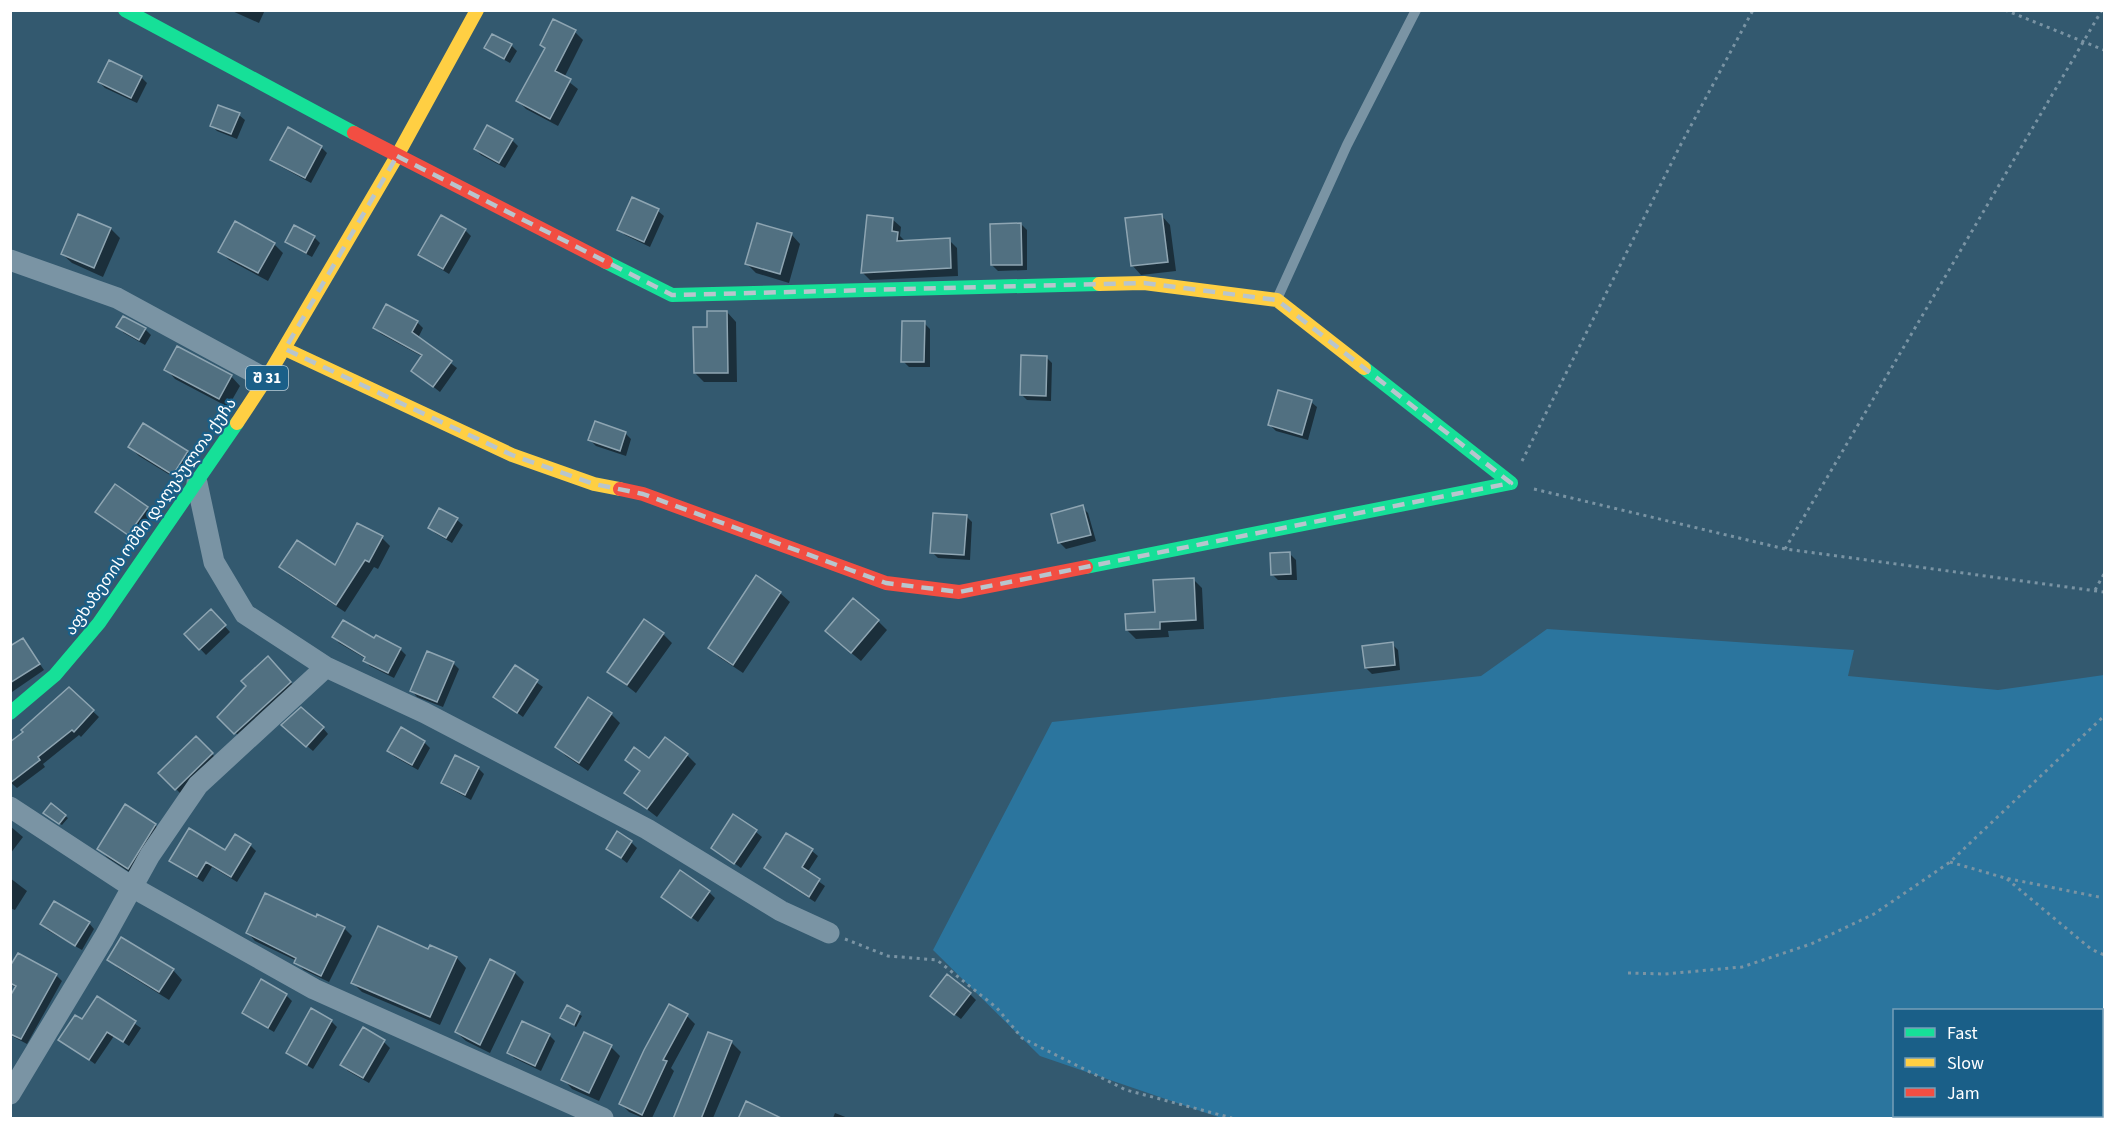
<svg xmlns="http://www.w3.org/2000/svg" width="2115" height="1129" font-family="'Source Sans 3','Noto Sans Georgian',sans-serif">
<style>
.green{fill:#2b759e;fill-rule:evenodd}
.shadow{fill:#0007}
.building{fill:#517081;stroke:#8ea5b2;stroke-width:1.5}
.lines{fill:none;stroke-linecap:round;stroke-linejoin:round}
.path{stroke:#7a94a4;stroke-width:3;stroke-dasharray:3 4.5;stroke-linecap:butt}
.lane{stroke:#7a94a4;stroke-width:10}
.street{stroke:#7a94a4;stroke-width:21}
.fast{stroke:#16e098;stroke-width:14}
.slow{stroke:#ffcf43;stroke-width:14}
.jam{stroke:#f24e42;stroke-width:14}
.marked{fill:none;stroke:#b8c5cd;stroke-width:4.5;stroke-dasharray:12 8;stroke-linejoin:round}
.labels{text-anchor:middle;stroke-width:4.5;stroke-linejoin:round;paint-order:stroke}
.shield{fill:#1a5f88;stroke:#bacfdb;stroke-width:1.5}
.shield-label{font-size:15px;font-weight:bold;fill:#fff}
.street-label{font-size:16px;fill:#fff;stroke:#1a5f88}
</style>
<rect width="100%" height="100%" fill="#33596f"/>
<path class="green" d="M1547 629 1854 650 1848 676 1998 690 2104 675V1118H1221L1040 1056 933 950 1052 722 1481 676ZM1894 1010H2102V1116H1894Z"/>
<path class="shadow" d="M230 10H265L259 23Z
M575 32 583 40 564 78 578 89 558 126 526 109 518 101 546 49 542 45Z
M493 36 511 45 517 51 510 63 492 53 486 48Z
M141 77 147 83 137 103 105 88 99 82Z
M239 115 245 120 237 139 217 131 211 125Z
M512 140 518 146 505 168 481 155 475 149Z
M321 147 327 153 311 183 278 165 272 159Z
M658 211 664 216 650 247 625 235 619 229Z
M1161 215 1170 225 1176 271 1141 275 1132 265Z
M79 216 111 229 120 238 103 277 72 263 62 254Z
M892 219 901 227 900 236 906 242 949 240 957 248 958 276 870 280 862 272Z
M1021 224 1027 230V270L998 271 992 265Z
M465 230 471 236 449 274 426 260 420 254Z
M791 234 800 244 789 283 756 273 747 264Z
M314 237 320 243 312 257 293 247 287 241Z
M274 244 283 253 268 281 229 260 220 251Z
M387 306 417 322 423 328 418 338 457 368 440 392 413 371 423 357 381 334 375 328Z
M727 312 736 322 737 382H704L695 373 709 329Z
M924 323 930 329V367H909L903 361Z
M118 327 145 329 151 335 145 345 124 333Z
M1046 357 1052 363 1051 401 1027 400 1021 394Z
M166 369 231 376 240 386 228 407 175 379Z
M1311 402 1317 407 1308 440 1276 431 1270 425Z
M625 433 631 439 626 456 596 446 590 440Z
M130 447 187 452 196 461 183 483 139 456Z
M115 486 153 514 135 540 103 518Z
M1082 507 1088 513 1096 541 1066 549 1060 543 1052 515Z
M966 516 972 522 970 560 938 558 932 552Z
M457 520 463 525 452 543 435 533 430 527Z
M382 538 390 546 378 569 374 567 345 612 289 575 281 567H336Z
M1290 554 1296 560 1297 580H1278L1272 574Z
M1193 579 1202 588 1204 629 1168 631 1169 637 1136 639 1127 630 1157 614Z
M780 593 790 602 743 673 719 657 710 648Z
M211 611 230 632 206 655 186 634Z
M878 621 887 630 861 661 836 640Z
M663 634 672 643 636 693 609 672Z
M334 637 375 640 400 649 406 655 394 678 370 666 365 661 366 659 339 643Z
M23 640 44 670 12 692 10 648Z
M1392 644 1398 650 1400 670 1372 674 1366 668Z
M453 663 459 669 443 707 417 697 412 691Z
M276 667 299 691 244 741 219 717Z
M515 667 543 687 523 717 495 697Z
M69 689 99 717 81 737 79 735 43 764 45 767 17 788 10 782Z
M611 714 620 723 588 771 566 756 557 747Z
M323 728 328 734 313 751 289 731Z
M401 729 424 742 430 748 418 770 395 757 389 751Z
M196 738 218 760 182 795 160 773Z
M687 755 696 764 657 817 626 793 641 772 627 760H650Z
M478 768 484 774 471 800 449 788 443 783Z
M47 816H65L68 818 62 825Z
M155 825 164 834 137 877 108 858 99 849Z
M10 826 23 837 10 854Z
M756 832 762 837 741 868 713 848Z
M631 842 637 848 627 863 608 848Z
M250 845 256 851 237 882 212 867 203 882 177 866 171 860 226 852Z
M812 851 818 856 807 873 825 886 815 902 772 874 766 868Z
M10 878 27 891 15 910 10 908Z
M709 892 715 898 698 922 663 897Z
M89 923 94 929 82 950 47 930 42 924Z
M344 928 352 936 329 982 304 970 296 962 297 961 255 941 248 933Z
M430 946 457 958 466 968 440 1025 362 992 353 983 428 951Z
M109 959 173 970 182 980 169 1000 118 968Z
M491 961 515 973 524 982 490 1053 466 1041 456 1032Z
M10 969 56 975 62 981 27 1044 10 1035V999L17 988 10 984Z
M970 994 976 1000 961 1019 938 1002Z
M286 995 292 1001 274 1032 250 1018 244 1013Z
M98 998 141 1028 129 1046 114 1036 95 1064 60 1039 82 1021Z
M567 1007 582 1016 576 1027 562 1018Z
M687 1016 695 1024 671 1068 674 1071 652 1118H643L629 1112 621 1104Z
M331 1021 337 1027 313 1069 294 1058 288 1053Z
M363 1029 384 1042 390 1048 369 1083 348 1071 342 1065Z
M709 1034 732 1043 741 1052 713 1118H674Z
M549 1035 555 1041 541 1071 514 1058 509 1052Z
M611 1047 620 1056 599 1101 572 1089 563 1079Z
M835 1113 848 1118H833Z"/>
<path class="building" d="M553 19 576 30 555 71 571 79 550 119 516 101 545 48 540 45Z
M492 34 512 44 504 59 484 48Z
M109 60 142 76 131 98 98 82Z
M218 105 240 113 231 134 210 126Z
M487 125 513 139 499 163 474 149Z
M288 127 322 146 305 178 270 160Z
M632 197 659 209 644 242 617 230Z
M78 214 111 228 94 268 61 254Z
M1162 214 1168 262 1131 266 1125 218Z
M441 215 466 229 443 269 418 255Z
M867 215 893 218 892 231 898 232 897 241 950 238 951 268 861 273Z
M235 221 275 243 258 273 218 252Z
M757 223 792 233 780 274 745 264Z
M1021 223 1022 265H991L990 224Z
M294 225 315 236 306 253 285 242Z
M386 304 418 321 412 332 452 361 433 387 411 371 422 355 373 328Z
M707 311H727L728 373H694L693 327H707Z
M123 316 146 328 139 340 116 327Z
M902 321H925L924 362H901Z
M177 346 232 375 219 399 164 370Z
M1021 355 1047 356 1046 396 1020 395Z
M1278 390 1312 400 1302 435 1268 425Z
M595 421 626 432 620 451 588 440Z
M143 423 188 451 173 475 128 447Z
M115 484 148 507 128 535 95 512Z
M1083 505 1091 535 1058 543 1051 514Z
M439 508 458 518 446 538 428 528Z
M933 513 967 515 964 555 930 553Z
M357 523 383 536 369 562 365 560 336 605 279 567 297 540 335 565Z
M1290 552 1291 574 1271 575 1270 553Z
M756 575 781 592 733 665 708 648Z
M1194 578 1196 620 1160 622V629L1126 630 1125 614 1155 612 1153 580Z
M853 598 879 620 851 653 825 631Z
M211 609 226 625 199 650 184 634Z
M644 619 664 633 627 685 607 672Z
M343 620 374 638 376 635 401 648 388 673 363 661 365 657 332 637Z
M23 638 40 664 10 683V646Z
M1393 642 1395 665 1365 668 1362 646Z
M427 651 454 662 437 702 410 691Z
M268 656 291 682 234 734 217 717 246 686 241 681Z
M515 665 538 680 517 713 493 697Z
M69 687 94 710 74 732 72 730 38 757 40 760 10 783V742L23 732 21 730Z
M588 697 612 713 579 763 555 747Z
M301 707 324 727 306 747 281 725Z
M401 727 425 741 412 765 387 751Z
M196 736 213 753 175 790 158 773Z
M665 737 688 754 647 809 624 793 640 771 625 760 634 747 649 758Z
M455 755 479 767 465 795 441 783Z
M51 803 66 815 59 824 43 813Z
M125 804 156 824 128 869 97 849Z
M733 814 757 830 734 864 711 848Z
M189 828 225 850 235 834 251 844 231 877 206 862 197 877 169 861Z
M617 831 632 841 621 858 606 849Z
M786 833 813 849 802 867 820 879 809 897 764 868Z
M680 870 710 891 691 918 661 897Z
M265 893 316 917 317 914 345 927 321 976 294 963 296 958 246 933Z
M54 901 90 922 75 946 40 924Z
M378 926 428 949 430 945 457 957 430 1017 351 983Z
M121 937 174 969 159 992 107 960Z
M18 953 57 974 21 1039 10 1034V996L16 986 10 983V966Z
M490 959 515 972 480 1045 455 1032Z
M947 974 971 993 954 1015 930 996Z
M261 979 287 994 268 1028 242 1013Z
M97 996 136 1021 123 1042 107 1032 89 1060 58 1040 75 1015 82 1019Z
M669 1004 688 1014 663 1060 667 1061 642 1115 619 1104 644 1050Z
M567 1005 580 1012 574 1025 560 1018Z
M311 1008 332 1020 307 1065 286 1053Z
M522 1021 550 1034 535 1066 507 1053Z
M363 1027 385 1040 363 1078 340 1065Z
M584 1032 612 1045 589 1093 561 1080Z
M708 1032 732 1041 701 1119H673Z
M746 1101 783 1119H738Z"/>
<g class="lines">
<path class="path" d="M2005 10 2104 50
M1522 461 1680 146 1753 10
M1534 489 1785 549 2104 592
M1785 549 2102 10
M2095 590 2104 574
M1950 862 2005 878 2104 898
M2007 879 2091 949 2104 955
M845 939 888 956 937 960 997 1008 1022 1038 1126 1090 1232 1118
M1628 973 1665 974 1742 967 1811 944 1874 914 1950 862 2104 716"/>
<path class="lane" d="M1277 299 1347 145 1416 10"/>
<path class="street" d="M10 260 117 298 266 379
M197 483 214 562 245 614 326 667 425 713 647 829 781 911 829 933
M10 807 132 887 314 989 603 1118
M10 1094 104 938 150 855 198 785 326 667"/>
<path class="fast" d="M125 10 354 133
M606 262 672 295 1099 284
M1364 368 1511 483
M1086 567 1511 483
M10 713 55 675 99 623 237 423"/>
<path class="slow" d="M1099 284 1144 283 1277 300 1364 368
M285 349 512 455 594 484 620 489
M237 423 266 379 397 156 477 10"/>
<path class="jam" d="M354 133 606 262
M620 489 643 494 886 583 959 592 1086 567"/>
</g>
<path class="marked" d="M397 156 672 295 1144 283 1277 300 1511 483 959 592 886 583 643 494 594 484 512 455 285 349Z"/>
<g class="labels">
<rect class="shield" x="246" y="366" width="42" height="24" rx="4.5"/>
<g class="shield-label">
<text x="267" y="383">შ 31</text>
</g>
<g class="street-label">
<text transform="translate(150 516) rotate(-55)" y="6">აფხაზეთის ომში დაღუპულთა ქუჩა</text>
</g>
</g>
<rect width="2115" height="1129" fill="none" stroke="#ffffff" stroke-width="24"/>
<rect x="1893" y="1009" width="210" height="108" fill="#1a5f88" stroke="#769fb8" stroke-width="1.5"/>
<rect x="1905" y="1028" width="30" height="9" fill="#16e098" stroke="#769fb8" stroke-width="1.5"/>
<text x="1947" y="1039" font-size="18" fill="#ffffff">Fast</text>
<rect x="1905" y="1058" width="30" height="9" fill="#ffcf43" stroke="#769fb8" stroke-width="1.5"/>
<text x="1947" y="1069" font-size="18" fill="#ffffff">Slow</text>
<rect x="1905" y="1088" width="30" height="9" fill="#f24e42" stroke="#769fb8" stroke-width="1.5"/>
<text x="1947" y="1099" font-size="18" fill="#ffffff">Jam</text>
</svg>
